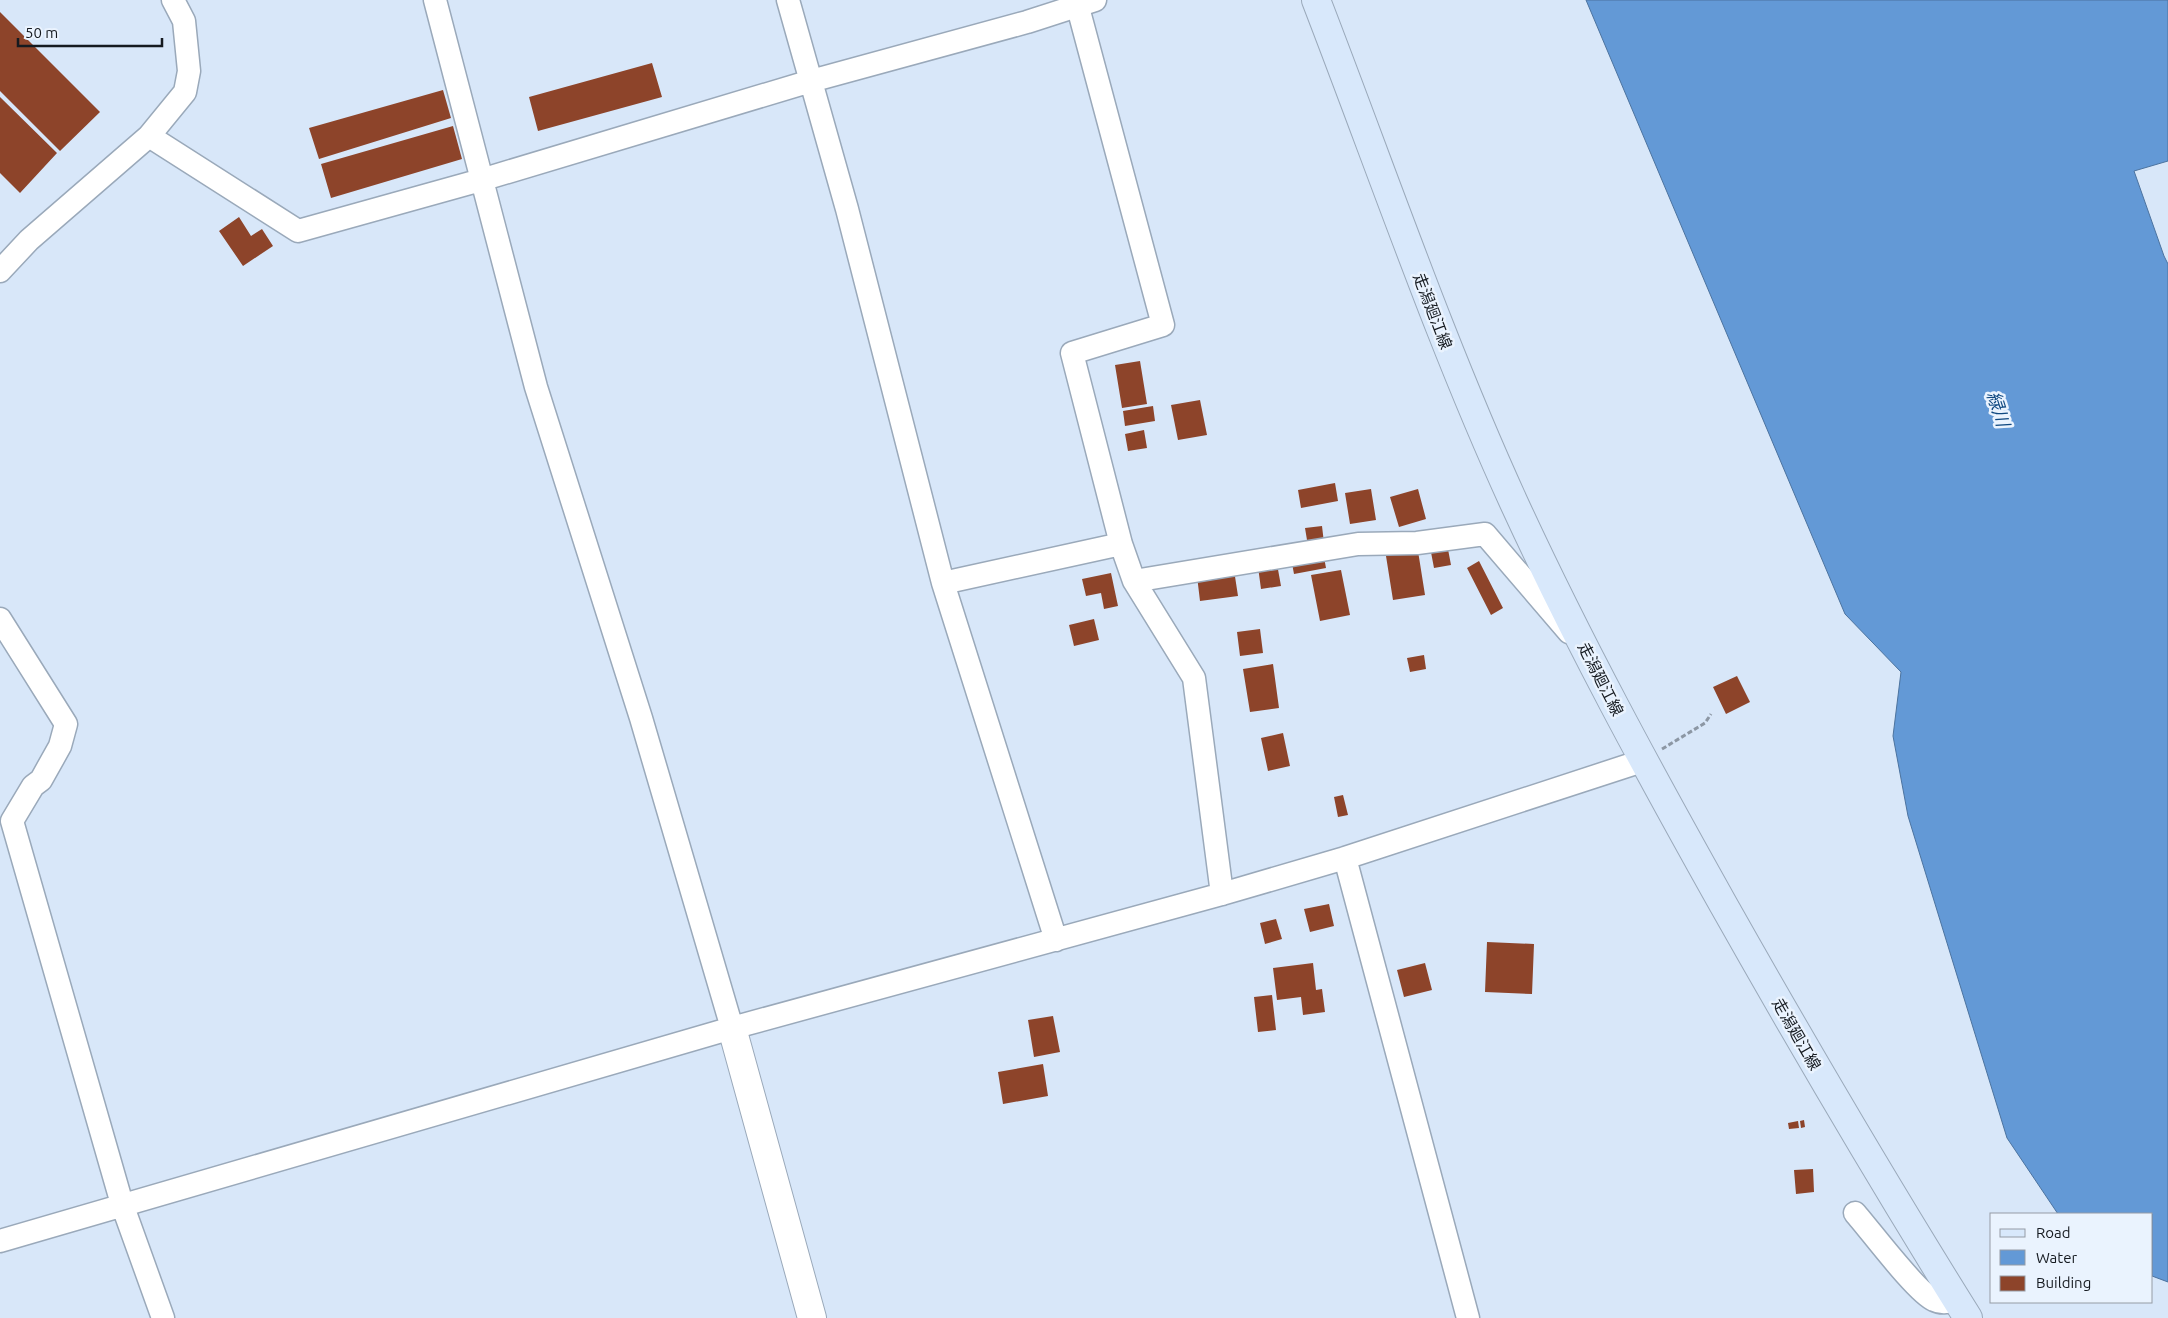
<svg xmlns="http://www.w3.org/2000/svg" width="2168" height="1318" font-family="Ubuntu,'Noto Sans JP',sans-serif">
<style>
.water{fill:#6399d6;stroke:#4c739f}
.building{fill:#8d442a}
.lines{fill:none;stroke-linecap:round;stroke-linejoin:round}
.minor-casing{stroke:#9aa9ba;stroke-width:25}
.tertiary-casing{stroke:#9aa9ba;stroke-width:30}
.secondary-casing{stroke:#9aa9ba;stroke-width:30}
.path{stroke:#8c97a4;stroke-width:3;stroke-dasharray:5 2.5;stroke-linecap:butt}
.minor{stroke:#fff;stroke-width:22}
.tertiary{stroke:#fff;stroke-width:28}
.secondary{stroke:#d8e8fb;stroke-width:28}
.labels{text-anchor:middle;stroke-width:5;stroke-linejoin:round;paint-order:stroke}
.street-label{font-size:16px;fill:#151a20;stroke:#eaf3fe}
.water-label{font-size:18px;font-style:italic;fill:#0f4880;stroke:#eaf3fe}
</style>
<rect width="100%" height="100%" fill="#d8e7f9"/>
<path class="water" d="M1586 0H2168V161L2134 171 2164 256 2168 264V1282L2152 1276V1214H2058L2007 1138 1908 816 1893 736 1901 672 1845 614Z"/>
<path class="building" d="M0 12 100 112 60 151 0 91Z
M652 63 662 97 538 131 529 97Z
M443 90 451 118 319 159 309 128Z
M0 97 57 153 20 193 0 173Z
M453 126 462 159 331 198 321 164Z
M239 217 251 236 262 229 273 246 243 266 219 231Z
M1140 361 1147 404 1122 408 1115 365Z
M1200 400 1207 435 1178 440 1171 405Z
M1153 406 1155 421 1125 426 1123 411Z
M1144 430 1147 448 1128 451 1125 434Z
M1335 483 1338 501 1301 508 1298 490Z
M1371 489 1376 520 1350 524 1345 493Z
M1418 489 1426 519 1399 527 1390 497Z
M1322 526 1324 543 1308 546 1305 528Z
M1447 544 1451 565 1434 568 1430 547Z
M1418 551 1425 595 1393 600 1386 556Z
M1323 552 1326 568 1294 574 1291 558Z
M1479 561 1503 608 1491 615 1467 568Z
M1277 564 1281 586 1261 589 1258 567Z
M1234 570 1238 596 1200 601 1197 576Z
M1341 570 1350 615 1320 621 1311 575Z
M1111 573 1118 606 1104 609 1101 593 1086 596 1082 579Z
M1094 619 1099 640 1074 646 1069 625Z
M1260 629 1263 653 1240 656 1237 632Z
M1424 655 1426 669 1410 672 1407 658Z
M1273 664 1279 708 1250 712 1243 669Z
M1737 676 1750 702 1726 714 1713 687Z
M1283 733 1290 766 1268 771 1261 738Z
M1343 795 1348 815 1338 817 1334 797Z
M1329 904 1334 926 1310 932 1304 909Z
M1276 919 1282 939 1265 944 1260 923Z
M1487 942 1534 944 1532 994 1485 992Z
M1313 963 1316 990 1322 989 1325 1012 1303 1015 1301 997 1277 1000 1273 968Z
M1425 963 1432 990 1404 997 1397 970Z
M1272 995 1276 1030 1258 1032 1254 997Z
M1053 1016 1060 1052 1034 1057 1028 1020Z
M1043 1064 1048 1096 1003 1104 998 1072Z
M1804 1120 1805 1127 1801 1128 1800 1121Z
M1798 1121 1799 1128 1789 1129 1788 1123Z
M1813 1169 1814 1192 1796 1194 1794 1170Z"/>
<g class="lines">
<defs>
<path id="minor" d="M435 0 536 387 641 718 732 1028
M788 0 847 209 943 583 1056 940
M1076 0 1163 325 1072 353 1121 544 1134 581 1194 678 1222 894
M149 136 298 231 481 180 811 81 1027 22 1095 0
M0 271 29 240 149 136 185 92 189 71 184 21 173 0
M1134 581 1358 544 1417 543 1485 534 1569 632
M943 583 1121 544
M0 619 66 724 60 746 41 780 33 786 12 821 122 1204 163 1318
M1345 858 1468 1318
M1855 1213C1870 1230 1917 1293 1934 1300 1942 1304 1948 1302 1957 1300
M0 1241 732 1028 1222 894 1345 858 1642 761"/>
<path id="tertiary" d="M732 1028 812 1318"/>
<path id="secondary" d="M1316 0C1381 168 1439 339 1514 503 1577 640 1649 772 1723 904 1802 1044 1883 1182 1968 1318"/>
</defs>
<use href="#minor" class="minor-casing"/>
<use href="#tertiary" class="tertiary-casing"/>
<use href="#secondary" class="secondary-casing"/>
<path class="path" d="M1662 749 1705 723 1711 714"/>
<use href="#minor" class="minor"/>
<use href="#tertiary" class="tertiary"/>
<use href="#secondary" class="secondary"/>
</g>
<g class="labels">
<g class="street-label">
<text transform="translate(1433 311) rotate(69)" y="6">走潟廻江線</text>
<text transform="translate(1601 679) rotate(63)" y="6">走潟廻江線</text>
<text transform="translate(1797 1034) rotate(60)" y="6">走潟廻江線</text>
</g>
<g class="water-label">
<text transform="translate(1998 409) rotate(72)" y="6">緑川</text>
</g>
</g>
<rect x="1990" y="1213" width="162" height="90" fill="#eaf3fe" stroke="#959ca5"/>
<rect x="2000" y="1229" width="25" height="8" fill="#d8e8fb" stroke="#959ca5"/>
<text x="2036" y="1238" font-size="15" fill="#151a20">Road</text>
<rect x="2000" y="1250" width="25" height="15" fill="#6399d6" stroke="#959ca5"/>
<text x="2036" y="1263" font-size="15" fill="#151a20">Water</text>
<rect x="2000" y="1276" width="25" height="15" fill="#8d442a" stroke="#959ca5"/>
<text x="2036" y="1288" font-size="15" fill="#151a20">Building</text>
<path d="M18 38v8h144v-8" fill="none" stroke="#151a20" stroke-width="2.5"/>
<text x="25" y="38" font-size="15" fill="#151a20" stroke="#eaf3fe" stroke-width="4" paint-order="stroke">50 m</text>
</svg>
